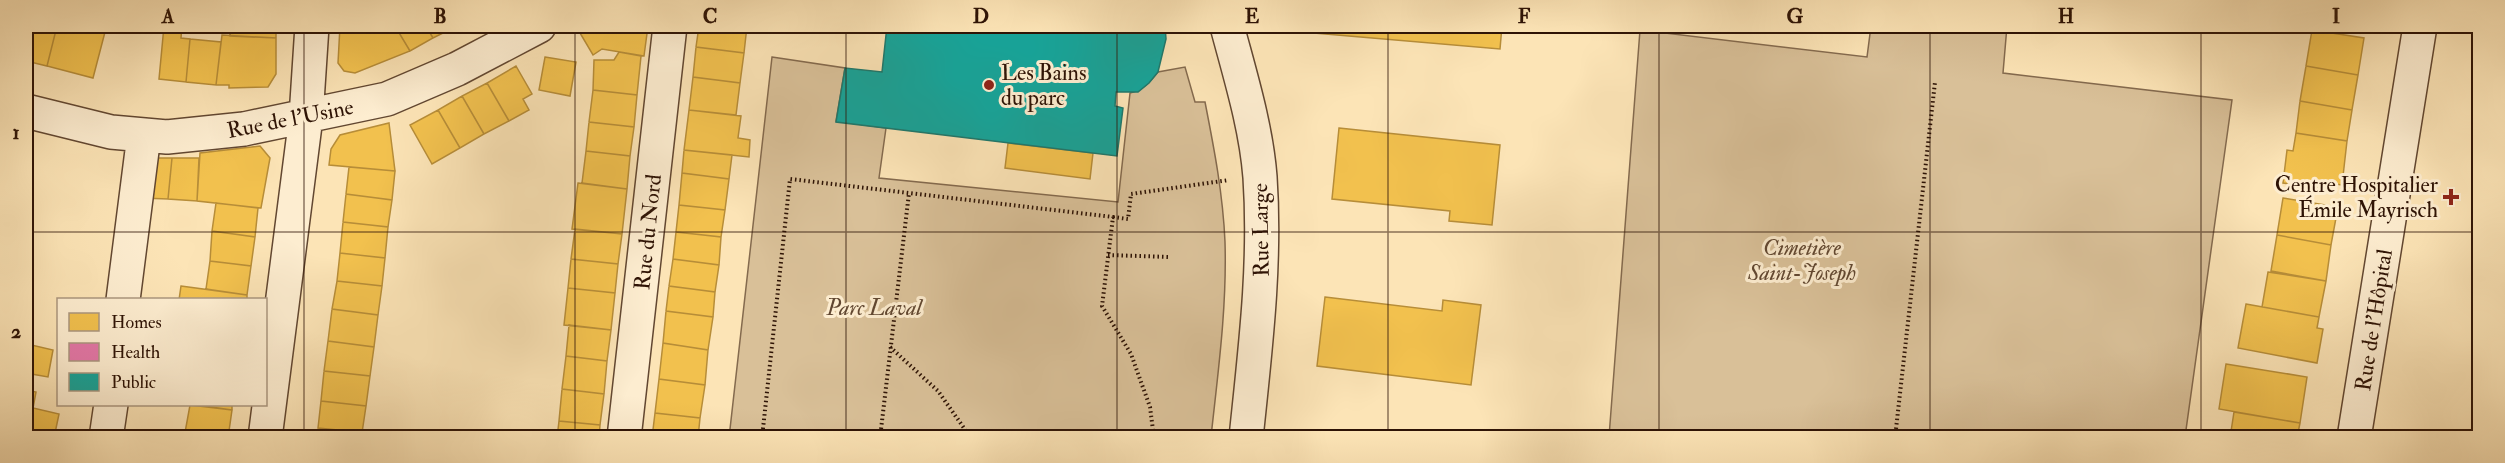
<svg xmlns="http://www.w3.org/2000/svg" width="2505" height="463" font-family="'IM FELL Double Pica',serif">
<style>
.green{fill:#d9c098;stroke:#846a4e;stroke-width:1.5}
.homes{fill:#f2c14e;stroke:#b78d38;stroke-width:1.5}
.health{fill:#e377a8;stroke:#ad5977;stroke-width:1.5}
.public{fill:#17a398;stroke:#1e786c;stroke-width:1.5}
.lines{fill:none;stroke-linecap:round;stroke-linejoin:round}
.minor-casing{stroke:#624731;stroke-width:36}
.path{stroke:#2e1305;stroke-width:4;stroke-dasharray:1.5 3;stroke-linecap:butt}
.minor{stroke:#fdedd0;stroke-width:33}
.grid{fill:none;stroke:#2e1305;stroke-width:1.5;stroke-opacity:0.55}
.poi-dot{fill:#8f2418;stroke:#fdedd0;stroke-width:2}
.labels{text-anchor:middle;stroke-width:6;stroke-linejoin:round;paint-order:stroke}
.poi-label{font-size:22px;fill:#2e1305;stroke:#fdedd0;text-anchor:start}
.street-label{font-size:22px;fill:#2e1305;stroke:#fdedd0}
.park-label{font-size:22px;font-style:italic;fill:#614731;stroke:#fdedd0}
.neatline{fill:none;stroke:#2e1305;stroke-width:2}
.grid-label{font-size:20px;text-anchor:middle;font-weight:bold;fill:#2e1305}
</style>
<rect width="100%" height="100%" fill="#fce4b6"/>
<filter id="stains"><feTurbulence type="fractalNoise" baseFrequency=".00333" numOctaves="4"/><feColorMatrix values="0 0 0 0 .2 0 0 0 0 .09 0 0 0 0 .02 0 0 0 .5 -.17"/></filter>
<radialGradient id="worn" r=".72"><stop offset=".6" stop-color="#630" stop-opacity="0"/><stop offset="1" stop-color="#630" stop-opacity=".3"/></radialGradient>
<path class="green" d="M1871 26H2007L2003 73 2232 100 2185 437H1609L1640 30 1867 57Z
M772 57 845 68 836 121 886 128 879 178 1118 202 1130 93C1143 90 1150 82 1158 72L1185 67 1195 102H1205C1214 148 1223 194 1225 242 1227 308 1218 372 1211 437L729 438Z"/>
<path class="homes" d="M26 26H57L47 66 26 61Z
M57 26H82L105 32 93 78 47 66Z
M164 26H182L181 38 190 39 186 82 159 79Z
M231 26H276V38L230 36Z
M340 26H395L410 51 355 73 344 71 338 63Z
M395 26H426L433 38 410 51Z
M426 26H457L433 38Z
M592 26H648L644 56 602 49 593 55 580 33Z
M699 26H747L744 53 696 47Z
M1285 26H1502L1500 49 1302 32Z
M2312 30 2364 38 2358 75 2306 66Z
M222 35 276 38V74L268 87 229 88V85H216Z
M190 39 221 42 216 85 186 82Z
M696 47 744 53 740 83 693 77Z
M619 52 641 56 637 95 593 90 594 60H614Z
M545 57 576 62 570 96 539 90Z
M516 66 532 94 523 99 529 110 509 121 487 83Z
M2306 66 2358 75 2352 110 2300 101Z
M693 77 740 83 736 115 689 110Z
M487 83 509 121 484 134 462 96Z
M593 90 637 95 634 127 589 122Z
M462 96 484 134 460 148 438 110Z
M2300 101 2352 110 2347 141 2296 133Z
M438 110 460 148 432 164 410 125Z
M689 110 741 116 738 138 750 140 749 157 684 150Z
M589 122 634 127 630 156 586 151Z
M389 123 395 171 329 165 331 149 340 135Z
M1339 128 1500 145 1492 225 1449 221 1450 211 1332 199Z
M2296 133 2347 141 2342 185 2327 183 2326 189 2283 183 2287 150 2293 151Z
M1008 143 1093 153 1090 179 1005 168Z
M260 146 270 158 261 208 197 201 200 153Z
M684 150 732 155 729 179 682 173Z
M586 151 630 156 627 189 582 183Z
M145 158H172L168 199 141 198Z
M172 158H199L197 201 168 199Z
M349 167 395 171 392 200 346 194Z
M682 173 729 179 725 210 679 205Z
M578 183 627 189 622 234 572 229Z
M346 194 392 200 388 227 343 222Z
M2283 198 2338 207 2331 245 2277 235Z
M216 203 258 208 255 237 212 231Z
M679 205 725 210 721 237 676 232Z
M343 222 388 227 385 258 340 253Z
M575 229 622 234 618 264 571 259Z
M212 231 255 237 251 266 210 261Z
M676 232 721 237 719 265 673 259Z
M2277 235 2331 245 2326 281 2271 271Z
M340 253 385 258 382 286 337 281Z
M571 259 618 264 615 293 568 288Z
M673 259 719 265 715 292 669 286Z
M210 261 251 266 247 295 206 289Z
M2268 272 2326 281 2319 317 2262 307Z
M337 281 382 286 378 315 332 309Z
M181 286 247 295V300H179Z
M669 286 715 292 713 317 666 311Z
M568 288 615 293 611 330 564 325Z
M1325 297 1442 311 1443 300 1481 305 1471 385 1317 366Z
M2246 304 2319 317 2317 328 2323 329 2317 363 2238 348Z
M332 309 378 315 374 347 328 341Z
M666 311 713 317 708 350 663 343Z
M26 319 32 320 27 344 53 350 48 377 26 373Z
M569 325 611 330 607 361 566 356Z
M328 341 374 347 370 376 324 371Z
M663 343 708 350 705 385 659 379Z
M566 356 607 361 604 394 562 389Z
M2226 364 2307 377 2300 423 2219 409Z
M324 371 370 376 366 406 321 401Z
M659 379 705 385 700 418 655 413Z
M562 389 604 394 600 425 559 421Z
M26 390 36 392 33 408 59 414 54 438 27 435 26 438Z
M321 401 366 406 362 433 318 428Z
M190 404H232V410Z
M190 405 232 410 228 438H184Z
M2234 412 2300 423 2297 438H2230Z
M655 413 700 418 698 438H652Z
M559 421 600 425 599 438H557Z
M318 428 347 431 346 438H317Z"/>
<path class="health" d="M2480 176V222L2472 221Z"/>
<path class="public" d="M887 26H1165L1166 39 1158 72 1149 83 1138 92H1116L1115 106 1123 108 1117 156 836 122 845 68 882 72Z"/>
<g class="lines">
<defs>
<path id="minor" d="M1227 26C1240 75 1256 126 1260 177 1266 265 1255 351 1246 438
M26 111 111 132 167 137 244 129 387 99 457 69 539 26
M123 300 144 135
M106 438 111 404
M265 438 306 117 312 26
M624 438 670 26
M2354 438 2420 26"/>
</defs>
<use href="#minor" class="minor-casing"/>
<path class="path" d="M1113 217 1128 219 1131 194 1229 180
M1108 255 1170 257
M890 347 938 391 971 438
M762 438 790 179 1113 217 1102 306 1131 354 1150 407 1154 438
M880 438 909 193
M1895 438 1935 82
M2477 438 2480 426"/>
<use href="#minor" class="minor"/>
</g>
<path class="grid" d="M304 26V438M575 26V438M846 26V438M1117 26V438M1388 26V438M1659 26V438M1930 26V438M2201 26V438M26 232H2480"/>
<g class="poi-dot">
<circle cx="989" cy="85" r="6"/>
<path d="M2448 188h6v6h6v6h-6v6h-6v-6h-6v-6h6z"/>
</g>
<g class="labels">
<g class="poi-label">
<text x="1001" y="80">Les Bains<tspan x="1001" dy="25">du parc</tspan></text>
<text x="2438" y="192" text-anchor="end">Centre Hospitalier<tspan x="2438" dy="25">Émile Mayrisch</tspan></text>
</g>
<g class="street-label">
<text transform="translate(290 118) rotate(-11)" y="8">Rue de l'Usine</text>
<text transform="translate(1260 230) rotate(-91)" y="8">Rue Large</text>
<text transform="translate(647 232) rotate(-84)" y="8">Rue du Nord</text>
<text transform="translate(2373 320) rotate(-81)" y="8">Rue de l'Hôpital</text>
</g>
<g class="park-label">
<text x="1802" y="255">Cimetière<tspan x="1802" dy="25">Saint-Joseph</tspan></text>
<text x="874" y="315">Parc Laval</text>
</g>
</g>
<rect width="2505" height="463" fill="none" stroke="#fce4b6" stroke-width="66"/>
<rect x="57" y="298" width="210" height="108" fill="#fdedd0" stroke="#aa967f" stroke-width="1.5"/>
<rect x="69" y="313" width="30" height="18" fill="#f2c14e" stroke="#aa967f" stroke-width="1.5"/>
<text x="111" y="328" font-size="18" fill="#2e1305">Homes</text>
<rect x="69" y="343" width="30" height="18" fill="#e377a8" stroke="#aa967f" stroke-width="1.5"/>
<text x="111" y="358" font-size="18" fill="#2e1305">Health</text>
<rect x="69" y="373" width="30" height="18" fill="#17a398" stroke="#aa967f" stroke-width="1.5"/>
<text x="111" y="388" font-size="18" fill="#2e1305">Public</text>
<rect x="33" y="33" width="2439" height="397" class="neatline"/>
<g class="grid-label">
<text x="168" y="23">A</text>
<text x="440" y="23">B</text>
<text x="710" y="23">C</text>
<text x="981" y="23">D</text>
<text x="1252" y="23">E</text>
<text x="1524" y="23">F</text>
<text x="1795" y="23">G</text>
<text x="2066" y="23">H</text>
<text x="2336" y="23">I</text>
<text x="16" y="139">1</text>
<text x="16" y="338">2</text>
</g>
<rect width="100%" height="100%" filter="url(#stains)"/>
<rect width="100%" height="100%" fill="url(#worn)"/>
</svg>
